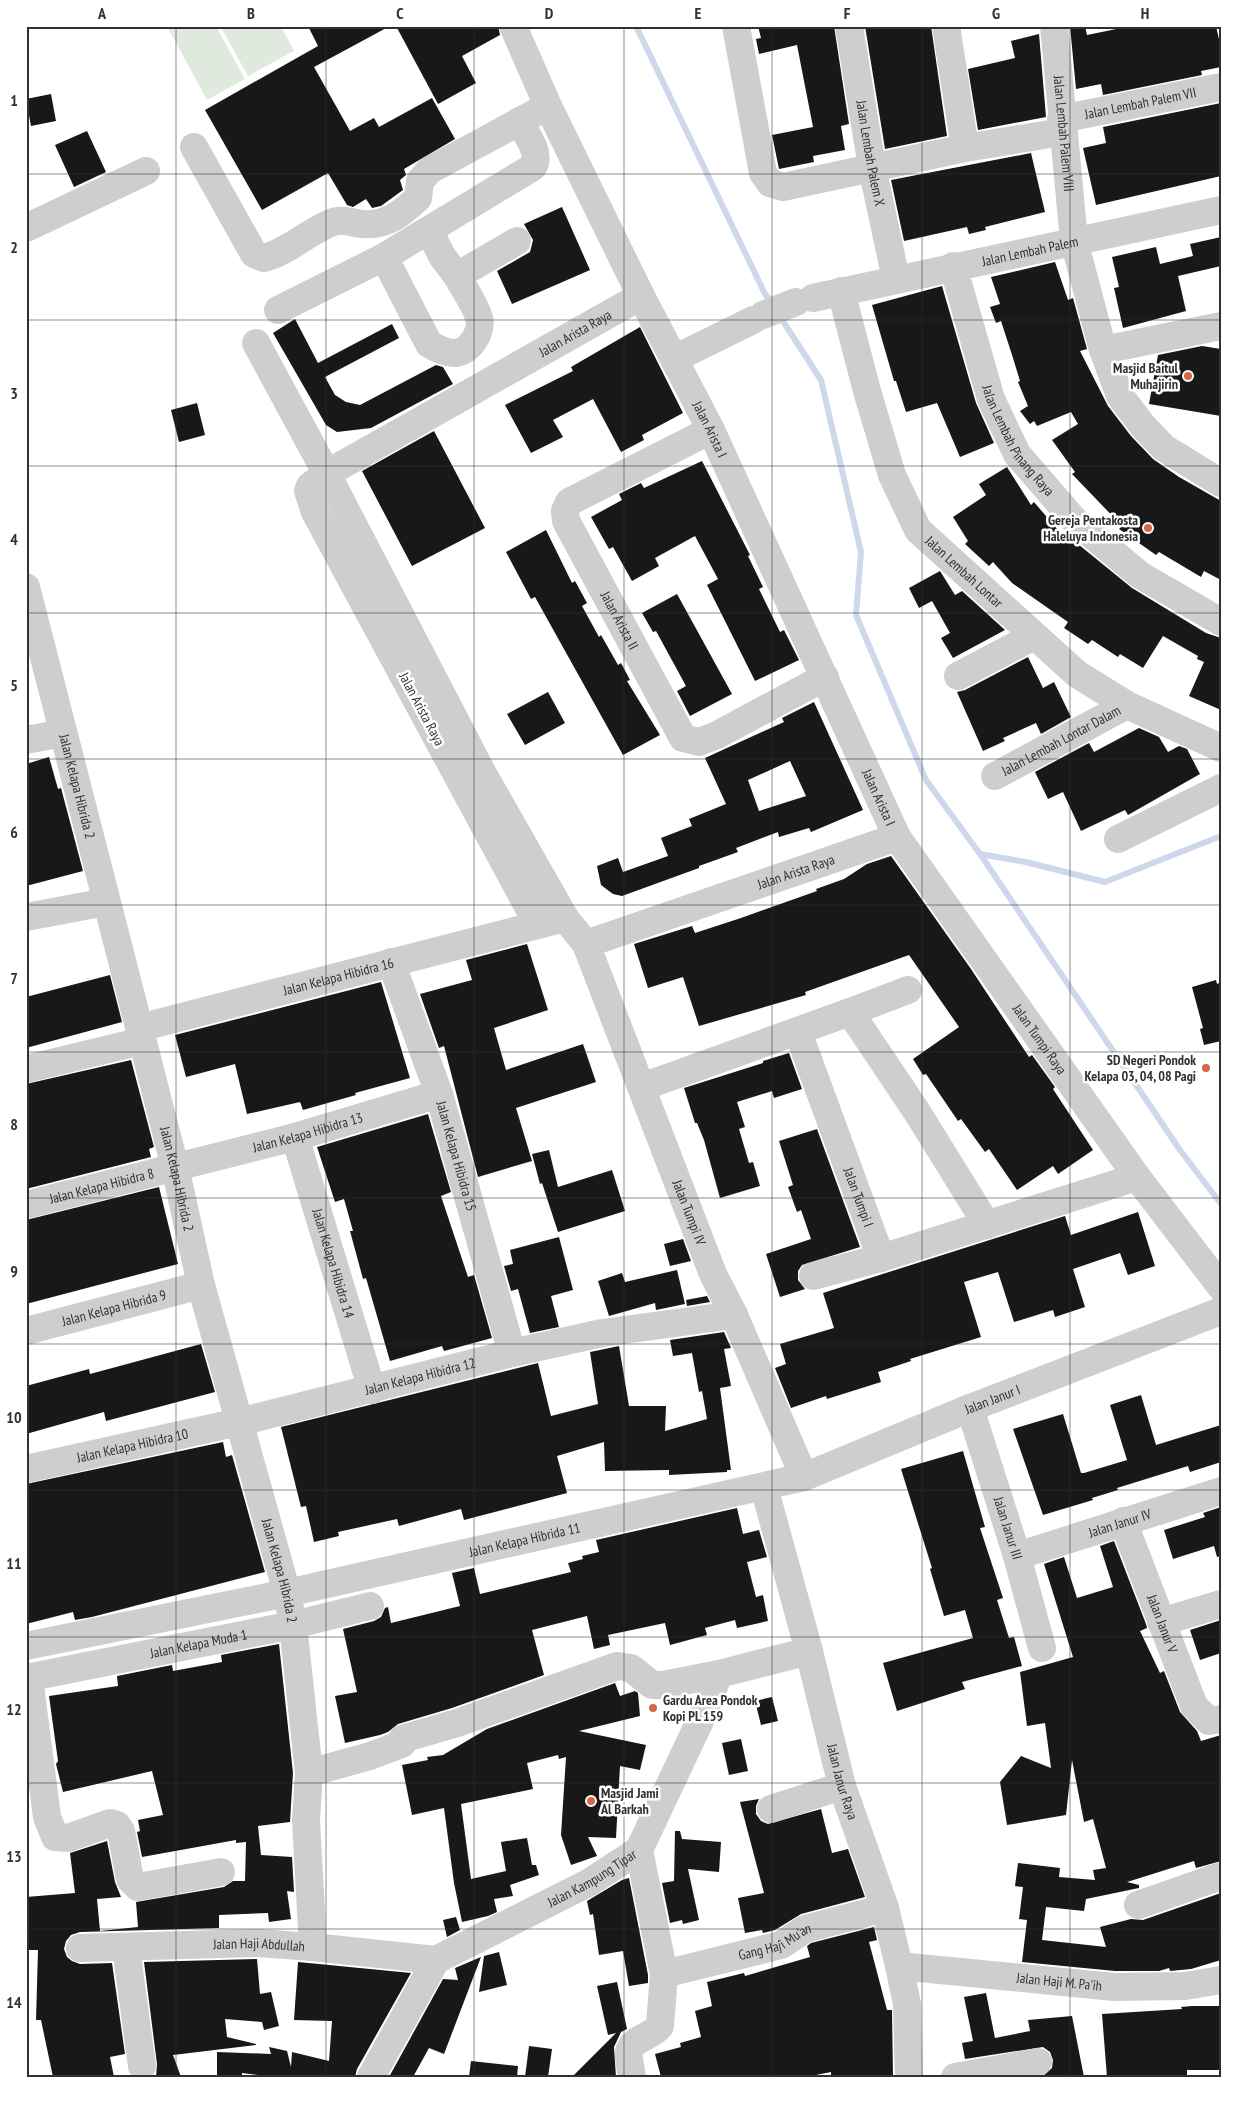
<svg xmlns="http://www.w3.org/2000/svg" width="1247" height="2103" font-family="'PT Sans Narrow',sans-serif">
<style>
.green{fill:#e0e9de}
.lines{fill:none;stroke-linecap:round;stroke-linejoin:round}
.stream{stroke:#cfd7ea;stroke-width:6}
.building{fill:#181818;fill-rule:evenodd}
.minor{stroke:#cecece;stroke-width:28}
.grid{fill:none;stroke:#313131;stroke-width:1;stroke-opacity:0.55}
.poi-dot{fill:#d56846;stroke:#fff;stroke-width:2}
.labels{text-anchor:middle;stroke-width:5;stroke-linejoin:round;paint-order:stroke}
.street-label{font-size:14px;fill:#313131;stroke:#fff}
.poi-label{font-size:14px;font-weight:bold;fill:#313131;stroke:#fff;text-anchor:end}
.neatline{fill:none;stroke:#313131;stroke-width:2}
.grid-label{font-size:16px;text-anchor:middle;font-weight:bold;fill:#313131}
</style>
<rect width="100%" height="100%" fill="#fff"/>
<path class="green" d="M167 26H216L245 79 207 100Z
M220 26H281L294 51 248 76Z"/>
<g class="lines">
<path class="stream" d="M636 26 764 292 772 304
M779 315 821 380 861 552 856 615 926 780 980 854 1026 862 1105 882 1221 836
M980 854 1180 1150 1221 1204"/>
</g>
<path class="building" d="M308 26H390L314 67 350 131 374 118 379 127 432 98 455 139 404 169 406 175 400 180 403 190 381 206 372 208 366 199 353 207 347 205 328 173 262 210 205 110 318 46Z
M396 26H498L500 35 462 56 476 83 438 104Z
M758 26H834L849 124 841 126 845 150 813 156 814 162 779 169 772 135 813 127 797 45 759 54 756 39 761 38Z
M865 26H931L947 136 885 149Z
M1070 26H1085L1087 35 1131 26H1216L1221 48V67L1201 71 1202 75 1103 95 1101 84 1076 89Z
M1039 34 1046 117 978 130 968 69 1015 58 1011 41Z
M51 94 56 121 31 126 26 99Z
M1221 103V176L1096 205 1083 148 1106 143 1103 127Z
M87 131 106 172 74 187 55 145Z
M1031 153 1045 212 985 227 986 230 969 234 967 227 904 241 891 180Z
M562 207 590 270 512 304 497 271 530 252 533 240 524 224Z
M1221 237V266L1178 276 1186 311 1123 328 1114 288 1119 287 1112 257 1156 247 1160 264 1193 256 1190 244Z
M1055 262 1068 300 1073 298 1087 349 1080 351 1108 406 1131 436 1153 459 1179 477 1221 501V580L1204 571 1201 577 1159 552 1156 555 1119 529 1122 526 1072 474 1075 472 1052 440 1078 424 1071 412 1037 426 1034 421 1030 424 1020 411 1028 406 1018 382 1020 381 1013 358 1001 321 996 323 990 307 1000 304 991 277Z
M942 286 976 403 994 443 960 457 937 403 906 412 896 381H894L872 305Z
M295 319 318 363 392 324 399 338 325 377 335 395 346 402 360 405 436 365 443 367 453 384 371 428 337 432 326 425 273 333Z
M640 327 683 413 642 435 644 440 621 452 593 399 553 420 563 437 531 453 505 405 573 371 571 367Z
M1202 346 1221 349V416L1149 404 1158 355Z
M197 403 205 435 179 442 171 410Z
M434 431 485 528 412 566 362 471Z
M702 461 750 555 748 556 763 587 759 589 780 632 784 630 799 660 755 681 707 585 718 579 695 536 655 558 659 566 632 581 613 547 609 549 591 517 622 500 619 494 641 483 644 488Z
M1007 467 1031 505 1034 502 1070 544 1073 540 1132 588 1206 633 1221 638V710L1189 696 1204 662 1197 659 1198 656 1163 636 1143 668 1120 654 1118 657 1092 640 1088 644 1064 628 1068 622 1012 583 993 562 989 566 965 544 968 541 953 517 986 495 979 484Z
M546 530 572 583 575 581 587 603 582 606 599 637 601 635 618 665 621 663 630 680 627 681 660 735 623 755 535 597 531 599 506 552Z
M940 571 955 595 962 591 1005 630 953 658 941 638 950 633 932 601 919 608 909 588Z
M677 594 732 694 690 716 677 691 686 686 656 631 653 632 642 613Z
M1028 657 1043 688 1054 682 1071 717 1041 734 1036 723 1003 738 1005 741 983 751 957 692 965 690Z
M548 692 565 723 525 745 507 714Z
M814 702 863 810 811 832 809 828 779 837 778 832 736 848 738 852 699 866V868L622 896 613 894 601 885 597 866 618 858 623 872 668 856 661 838 692 826 689 819 726 804 705 758 784 722 782 718ZM790 761 806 796 759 811 748 780Z
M1139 728 1159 737 1168 752 1179 746 1187 749 1200 774 1128 815 1125 810 1081 831 1063 792 1048 799 1035 772 1089 743 1094 752Z
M49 757 58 789 61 788 83 871 26 886V764Z
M891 856 971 969 1029 1057 1032 1055 1055 1087 1053 1089 1093 1150 1058 1174 1053 1166 1017 1190 989 1149 985 1152 961 1119 958 1121 926 1074 923 1075 913 1059 959 1027 909 955 805 992 806 995 699 1026 683 977 648 988 634 944 692 926 695 933 741 918 817 891 816 889 844 879 867 864Z
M527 944 548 1010 494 1028 506 1070 583 1044 596 1082 516 1108 532 1161 478 1177 444 1046 439 1048 420 994 472 980 466 960Z
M110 975 122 1022 26 1048V997Z
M1216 980 1217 984 1221 982V1041L1204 1045 1200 1029 1203 1028 1192 987Z
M381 982 410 1078 355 1093 356 1095 303 1110 300 1102 247 1114 235 1064 186 1077 175 1035Z
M789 1053 802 1089 774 1098 772 1091 737 1102 745 1127 739 1129 749 1163 753 1162 760 1186 720 1198 704 1140 697 1123H695L684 1088 763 1063V1061Z
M131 1060 154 1147 149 1149 151 1157 26 1189V1084Z
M428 1114 451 1192 441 1196 468 1277 474 1275 492 1338 444 1351 442 1346 390 1361 366 1278 363 1279 350 1231H353L344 1199 335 1202 317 1147Z
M817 1129 860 1247 802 1265 798 1271V1280L805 1289 780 1297 766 1254 811 1239 801 1210 797 1212 788 1187 793 1185 779 1141Z
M549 1150 558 1187 612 1170 625 1211 558 1232 542 1183 540 1184 532 1154Z
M159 1187 178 1264 26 1304V1220Z
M1138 1212 1155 1266 1128 1275 1120 1253 1073 1269 1085 1307 1055 1317 1053 1310 1014 1322 998 1272 964 1282 981 1337 910 1359 911 1361 878 1372 881 1382 827 1399 826 1396 791 1408 775 1368 786 1364 780 1344 834 1328 823 1293 1065 1216 1071 1235Z
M559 1237 573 1290 551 1296 559 1327 530 1333 518 1289 511 1291 504 1266 513 1264 510 1250Z
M683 1239 691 1261 670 1266 664 1244Z
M677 1270 685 1304 656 1310 655 1303 609 1316 598 1281 622 1273 625 1282Z
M707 1296 710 1302 687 1306 686 1300Z
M724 1332 731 1348 724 1349 731 1386 720 1388 731 1470H727V1472L669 1475V1470L605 1471 604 1442 557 1456 567 1493 464 1520 461 1509 399 1526 397 1519 338 1532 339 1536 314 1542 306 1506 301 1507 281 1427 538 1363 551 1416 598 1404 590 1352 619 1346 629 1406H666L665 1431 707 1419 702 1391 699 1392 692 1353 673 1356 670 1340Z
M201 1344 215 1392 106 1421 104 1412 26 1434V1386L89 1369 90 1374Z
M1141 1395 1156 1445 1221 1425V1462L1190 1472 1188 1466 1117 1488 1118 1490 1092 1498 1093 1500 1043 1515 1013 1429 1063 1414 1081 1473H1084L1127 1460 1110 1405Z
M223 1442 226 1457 232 1455 265 1572 92 1617 75 1620 73 1612 26 1624V1484Z
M963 1451 985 1527 980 1528 1003 1598 997 1600 1009 1638 1014 1637 1022 1666 962 1682 965 1689 897 1711 883 1663 973 1638 965 1610 944 1616 930 1569 932 1568 901 1469Z
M1221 1507V1556L1217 1557 1214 1546 1173 1559 1164 1530 1205 1517 1203 1513Z
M737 1508 743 1534 759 1530 767 1557 747 1562 756 1597 763 1595 768 1621 737 1628 735 1620 705 1628 707 1635 670 1645 665 1623 608 1635 610 1645 594 1649 587 1616 532 1630 544 1675 452 1708 398 1724 388 1732 380 1735 345 1743 335 1696 357 1692 343 1629 374 1621 381 1617 385 1608 388 1607 391 1623 460 1606 452 1573 474 1568 480 1594 571 1572 568 1563 583 1559 582 1556 599 1552 596 1540Z
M1114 1541 1146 1624 1147 1628 1140 1631 1160 1673 1164 1671 1180 1712 1197 1731 1201 1741 1221 1735V1861L1196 1868 1194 1861 1127 1882 1139 1885V1888L1086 1899 1084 1911 1046 1907 1042 1940 1106 1947 1100 1927 1131 1919 1143 1920 1221 1893V1960L1191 1969 1170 1971 1169 1968 1159 1971H1115L1022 1962 1027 1920 1019 1919 1023 1887 1015 1886 1018 1863 1060 1868 1059 1877 1095 1880 1093 1870 1106 1868 1093 1819 1084 1822 1072 1760 1066 1815 1007 1825 1000 1782 1021 1756 1051 1768 1045 1723 1027 1726 1020 1672 1073 1657 1044 1564 1064 1557 1077 1598 1113 1587 1100 1546Z
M1221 1620V1653L1200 1660 1190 1630Z
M279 1644 293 1773 290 1822 258 1826 261 1855 292 1857 294 1892 287 1891 291 1919 269 1922 268 1913 219 1915V1928L80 1932 71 1935 66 1941 64 1949 67 1957 72 1961 80 1964 112 1963 125 2054 110 2057 114 2077H53L41 2020H36L38 1950H27L26 1897 75 1893 70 1853 107 1841 115 1882 121 1897 97 1899 100 1931 138 1927 136 1902 224 1887 233 1881H245L246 1842 236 1843V1840L142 1857 137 1832 140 1831 138 1820 163 1815 152 1771 63 1792 56 1764 58 1761 49 1696 118 1686 117 1676 172 1665 173 1671 222 1662 221 1655Z
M615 1683 620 1696 635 1691 638 1693 640 1716 579 1731 646 1745 640 1770 620 1766 616 1838 588 1837 597 1856 571 1865 561 1835 566 1757 559 1759 558 1755 527 1763 533 1789 461 1804 471 1879 506 1871 501 1842 527 1838 532 1865H536L539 1875 510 1885 513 1896 494 1899 497 1912 488 1916 462 1922 454 1883 444 1808 412 1815 402 1765 428 1760 427 1757 443 1755 487 1729Z
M772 1697 778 1721 761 1725 755 1701Z
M741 1739 748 1771 729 1775 722 1743Z
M759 1799 756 1806V1814L761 1821 768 1824 821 1809 832 1853 848 1849 865 1897 801 1914 775 1930 763 1933 762 1930 745 1933 738 1898 764 1893 740 1802Z
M675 1831H680L682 1839 721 1842 719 1872 688 1869 699 1920 683 1924 682 1920 670 1923 662 1883 674 1881Z
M629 1878 648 1975V1983L629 1986 623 1951 599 1955 593 1914 590 1915 587 1901 622 1880Z
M456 1917 460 1930 447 1937 443 1920Z
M874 1927 877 1940 869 1942 887 2010H892L893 2077H831V2072L806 2077H661L655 2054 681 2047 680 2043 701 2037 695 2011 712 2006 707 1982 744 1973 745 1976 810 1957 807 1946 811 1943Z
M499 1952 507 1985 479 1992 484 1956Z
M481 1957 444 2054 429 2048 413 2077H389L443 1979 458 1980 455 1968Z
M257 1959 260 1994 271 1992 279 2026 264 2030 262 2022 225 2019 227 2037 256 2044V2045L173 2055 181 2077H156L157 2064 144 1962Z
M298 1962 411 1973 357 2069 355 2077H273L242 2073V2077H217V2052L271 2054 269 2047 287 2051 291 2067 292 2052 329 2061 332 2021 294 2020Z
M617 1982 627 2029 621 2032 614 2047 616 2077H572L616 2033 608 2035 597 1986Z
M986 1993 995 2038 1030 2031 1028 2020 1072 2016 1084 2077H1042L1052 2068 1053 2060 1050 2052 1043 2047 965 2059 962 2043 973 2041 964 1997Z
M1192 2006H1221V2070H1187V2077H1107L1102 2014 1182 2009 1181 2007Z
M529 2046 552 2049 548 2077H525Z
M471 2061 518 2066 517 2077H469Z"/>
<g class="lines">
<g class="minor">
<path id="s1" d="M513 26 548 106 641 296 711 430 897 837 1137 1177 1221 1287"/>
<path d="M736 26 763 173 770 183 783 187 965 148 1062 132"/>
<path id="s2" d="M849 26 872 167 896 279"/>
<path d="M946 26 965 148"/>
<path id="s3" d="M1054 26 1074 241 1103 350 1120 396 1143 426 1164 448 1221 483"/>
<path id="s4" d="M1061 119 1221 87"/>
<path d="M194 147 254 254 264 258C288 252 309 231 333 222 344 218 353 224 364 224 387 226 403 212 418 198L420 181 430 170 548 106"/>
<path d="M26 228 146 171"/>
<path d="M429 230 442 256 457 276 517 241"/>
<path d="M384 257 429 344C436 348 445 353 454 353 469 353 483 332 479 318 475 304 464 289 457 276"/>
<path id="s5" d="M953 266 991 399 1017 454 1074 520 1140 575 1221 622"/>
<path id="s6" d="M841 291 867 391 892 475 918 530 1077 674 1127 705 1221 748"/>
<path id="s7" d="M813 298 1221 210"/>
<path d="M278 310 384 257 533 167C542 154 526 134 519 121"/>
<path d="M763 315 796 302"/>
<path id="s8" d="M256 343 329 478 482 772 565 918 586 944 713 1274 734 1315 804 1477"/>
<path d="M1103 350 1221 326"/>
<path d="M674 359 753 320"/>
<path id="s9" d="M711 430 569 502 565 511 566 521 683 738 699 742 717 735 825 677"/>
<path id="s10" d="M26 587 175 1167 201 1285 287 1593 293 1625 309 1773 306 1821 313 1947"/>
<path d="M958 676 1034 636"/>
<path d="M26 740 63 733"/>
<path id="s11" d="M995 776 1127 705"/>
<path d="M1118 839 1221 788"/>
<path d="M26 917 106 902"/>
<path id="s12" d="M565 918 538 925 315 512 308 491 310 486 326 474 641 296"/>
<path id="s13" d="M586 944 897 837"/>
<path id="s14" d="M391 962 439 1094 512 1353"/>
<path d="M850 1012 908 990"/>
<path id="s15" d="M139 1028 538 925"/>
<path id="s16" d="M798 1032 881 1258 1137 1177"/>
<path d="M26 1069 142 1041"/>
<path d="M642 1087 850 1012 917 1112 987 1225"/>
<path id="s17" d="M295 1137 372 1390"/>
<path id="s18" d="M26 1205 295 1137 439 1094"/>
<path d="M813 1276 881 1258"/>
<path id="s19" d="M26 1331 201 1285"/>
<path id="s20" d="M970 1408 1017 1556 1042 1648"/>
<path id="s21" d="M26 1469 239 1422 512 1353 602 1333 734 1315"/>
<path id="s22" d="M764 1487 809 1651 842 1786 885 1908 899 1966 907 2004 909 2077"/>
<path id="s23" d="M1123 1521 1194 1706 1209 1721 1221 1719"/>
<path id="s24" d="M1017 1556 1221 1491"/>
<path d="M1161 1622 1221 1604"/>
<path id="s25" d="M26 1646 287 1593 804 1477 970 1408 1221 1311"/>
<path id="s26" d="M26 1678 293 1625 370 1606"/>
<path d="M29 1678 47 1817 55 1837 68 1838 110 1823 117 1825 121 1831 130 1879 138 1887 221 1872"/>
<path d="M309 1773 370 1756 402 1744V1739L457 1723 617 1666 631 1668 652 1685H663L719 1674"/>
<path d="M771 1809 842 1786"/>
<path d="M1138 1905 1221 1876"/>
<path id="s27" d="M80 1948 258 1943 313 1947 436 1960"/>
<path d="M126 1948 142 2066"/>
<path id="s28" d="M899 1966 1114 1987 1185 1986 1221 1980"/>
<path id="s29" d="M664 1974 781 1945 805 1929 885 1908"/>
<path id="s30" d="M371 2077 436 1960 590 1882 639 1850 699 1723 719 1674 809 1651"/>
<path d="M632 2077C631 2069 628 2059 629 2052 631 2039 653 2036 660 2026L664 1974 639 1850"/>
<path d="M955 2077 1038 2062"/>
</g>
</g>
<path class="grid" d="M176 26V2077M326 26V2077M474 26V2077M624 26V2077M772 26V2077M922 26V2077M1070 26V2077M26 174H1221M26 320H1221M26 466H1221M26 613H1221M26 759H1221M26 905H1221M26 1052H1221M26 1198H1221M26 1344H1221M26 1490H1221M26 1637H1221M26 1783H1221M26 1929H1221"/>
<g class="poi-dot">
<circle cx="1188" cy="376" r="5"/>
<circle cx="1148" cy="528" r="5"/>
<circle cx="1206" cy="1068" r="5"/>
<circle cx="653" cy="1708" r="5"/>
<circle cx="591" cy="1801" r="5"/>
</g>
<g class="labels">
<g class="street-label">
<text dy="5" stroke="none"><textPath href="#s4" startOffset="81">Jalan Lembah Palem VII</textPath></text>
<text dy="5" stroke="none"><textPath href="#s3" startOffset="108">Jalan Lembah Palem VIII</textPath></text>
<text dy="5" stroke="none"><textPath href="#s2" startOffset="129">Jalan Lembah Palem X</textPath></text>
<text dy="5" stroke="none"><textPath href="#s7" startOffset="222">Jalan Lembah Palem</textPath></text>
<text dy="5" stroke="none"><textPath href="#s12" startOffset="831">Jalan Arista Raya</textPath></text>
<text dy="5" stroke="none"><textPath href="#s1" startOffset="449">Jalan Arista I</textPath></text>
<text dy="5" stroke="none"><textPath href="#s5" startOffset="188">Jalan Lembah Pinang Raya</textPath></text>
<text dy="5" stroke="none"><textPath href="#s6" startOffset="314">Jalan Lembah Lontar</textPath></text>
<text dy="5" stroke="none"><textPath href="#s9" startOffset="292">Jalan Arista II</textPath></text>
<text transform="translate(422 709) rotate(62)" y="5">Jalan Arista Raya</text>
<text dy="5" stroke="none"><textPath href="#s11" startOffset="75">Jalan Lembah Lontar Dalam</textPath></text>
<text dy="5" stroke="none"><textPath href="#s10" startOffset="206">Jalan Kelapa Hibrida 2</textPath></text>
<text dy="5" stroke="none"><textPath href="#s1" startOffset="854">Jalan Arista I</textPath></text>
<text dy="5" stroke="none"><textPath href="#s13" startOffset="222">Jalan Arista Raya</textPath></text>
<text dy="5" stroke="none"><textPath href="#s15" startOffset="206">Jalan Kelapa Hibidra 16</textPath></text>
<text dy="5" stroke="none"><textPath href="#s1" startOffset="1145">Jalan Tumpi Raya</textPath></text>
<text dy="5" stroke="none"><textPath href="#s18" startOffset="291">Jalan Kelapa Hibidra 13</textPath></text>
<text dy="5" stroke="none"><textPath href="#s14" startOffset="205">Jalan Kelapa Hibidra 15</textPath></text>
<text dy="5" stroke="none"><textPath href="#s10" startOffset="611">Jalan Kelapa Hibrida 2</textPath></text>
<text dy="5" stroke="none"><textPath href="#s18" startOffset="78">Jalan Kelapa Hibidra 8</textPath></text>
<text dy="5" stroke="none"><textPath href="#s16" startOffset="176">Jalan Tumpi I</textPath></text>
<text dy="5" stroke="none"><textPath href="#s8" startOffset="974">Jalan Tumpi IV</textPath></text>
<text dy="5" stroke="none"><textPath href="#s17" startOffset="132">Jalan Kelapa Hibidra 14</textPath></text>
<text dy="5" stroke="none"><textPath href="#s19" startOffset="91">Jalan Kelapa Hibrida 9</textPath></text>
<text dy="5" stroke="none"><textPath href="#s21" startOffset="405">Jalan Kelapa Hibidra 12</textPath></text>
<text dy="5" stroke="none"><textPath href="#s25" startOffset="1000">Jalan Janur I</textPath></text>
<text dy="5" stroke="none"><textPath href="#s21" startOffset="109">Jalan Kelapa Hibidra 10</textPath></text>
<text dy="5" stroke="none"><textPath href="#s24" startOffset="108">Jalan Janur IV</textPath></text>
<text dy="5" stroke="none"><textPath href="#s20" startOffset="126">Jalan Janur III</textPath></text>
<text dy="5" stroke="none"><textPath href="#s25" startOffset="510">Jalan Kelapa Hibrida 11</textPath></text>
<text dy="5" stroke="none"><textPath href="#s10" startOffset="1016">Jalan Kelapa Hibrida 2</textPath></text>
<text dy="5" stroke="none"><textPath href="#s23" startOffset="110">Jalan Janur V</textPath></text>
<text dy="5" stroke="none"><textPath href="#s26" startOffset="176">Jalan Kelapa Muda 1</textPath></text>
<text dy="5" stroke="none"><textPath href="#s22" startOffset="305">Jalan Janur Raya</textPath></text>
<text dy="5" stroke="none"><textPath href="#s30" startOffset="310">Jalan Kampung Tipar</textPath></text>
<text dy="5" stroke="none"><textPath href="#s29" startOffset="116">Gang Haji Mu'an</textPath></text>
<text dy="5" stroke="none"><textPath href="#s27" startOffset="179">Jalan Haji Abdullah</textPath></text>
<text dy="5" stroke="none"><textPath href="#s28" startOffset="161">Jalan Haji M. Pa'ih</textPath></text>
</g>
<g class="poi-label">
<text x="1178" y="373">Masjid Baitul<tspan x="1178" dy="16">Muhajirin</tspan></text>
<text x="1138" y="525">Gereja Pentakosta<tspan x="1138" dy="16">Haleluya Indonesia</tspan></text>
<text x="1196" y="1065">SD Negeri Pondok<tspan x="1196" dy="16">Kelapa 03, 04, 08 Pagi</tspan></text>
<text x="663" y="1705" text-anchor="start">Gardu Area Pondok<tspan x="663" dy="16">Kopi PL 159</tspan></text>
<text x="601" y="1798" text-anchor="start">Masjid Jami<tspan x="601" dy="16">Al Barkah</tspan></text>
</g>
</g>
<rect width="1247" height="2103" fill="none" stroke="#ffffff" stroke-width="55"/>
<rect x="28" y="28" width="1192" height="2048" class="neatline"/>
<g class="grid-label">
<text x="102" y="19">A</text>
<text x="251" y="19">B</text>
<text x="400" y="19">C</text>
<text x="549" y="19">D</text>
<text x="698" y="19">E</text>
<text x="847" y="19">F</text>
<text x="996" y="19">G</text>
<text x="1145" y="19">H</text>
<text x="14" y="106">1</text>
<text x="14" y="253">2</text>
<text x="14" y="399">3</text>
<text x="14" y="545">4</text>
<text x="14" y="691">5</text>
<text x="14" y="838">6</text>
<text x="14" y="984">7</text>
<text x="14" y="1130">8</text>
<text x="14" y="1277">9</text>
<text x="14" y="1423">10</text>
<text x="14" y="1569">11</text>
<text x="14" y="1715">12</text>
<text x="14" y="1862">13</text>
<text x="14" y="2008">14</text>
</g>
</svg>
